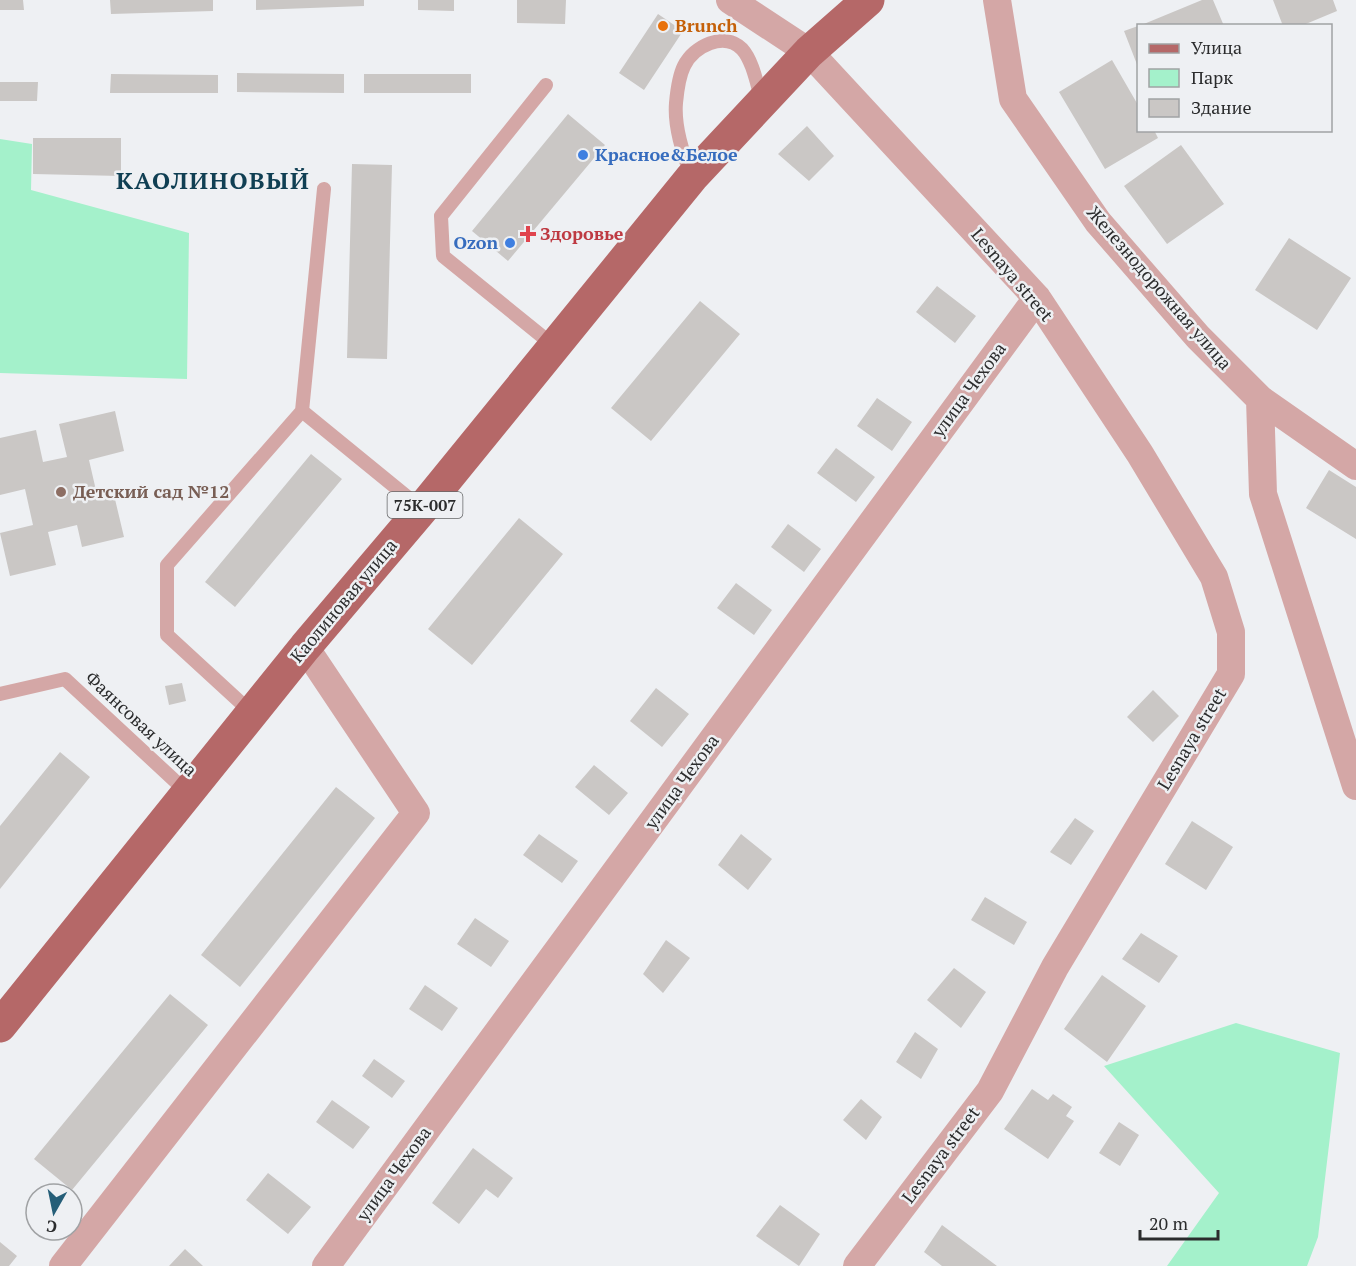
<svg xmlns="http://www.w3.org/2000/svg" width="1356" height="1266" font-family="'PT Serif',serif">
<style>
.green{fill:#a4f1cb}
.building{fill:#cac7c5}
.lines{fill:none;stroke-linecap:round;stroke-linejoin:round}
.lane{stroke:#d4a7a6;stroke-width:14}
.street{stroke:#d4a7a6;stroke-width:28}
.primary{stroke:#b56868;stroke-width:33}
.food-dot{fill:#e8710a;stroke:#eef0f3;stroke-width:2}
.shop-dot{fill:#3f7fe0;stroke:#eef0f3;stroke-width:2}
.health-dot{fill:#e0444e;stroke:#eef0f3;stroke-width:2}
.education-dot{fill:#8d6e63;stroke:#eef0f3;stroke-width:2}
.labels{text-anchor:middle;stroke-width:5;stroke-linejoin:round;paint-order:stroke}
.shield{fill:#eef0f3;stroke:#666768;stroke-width:1.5}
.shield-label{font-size:16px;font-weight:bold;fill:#2b2c2d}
.food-label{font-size:18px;font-weight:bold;fill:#c56008;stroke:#eef0f3;text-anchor:start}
.shop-label{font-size:18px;font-weight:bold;fill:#366cbe;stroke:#eef0f3;text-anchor:start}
.health-label{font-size:18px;font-weight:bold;fill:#be3a42;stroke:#eef0f3;text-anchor:start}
.street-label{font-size:18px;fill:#2b2c2d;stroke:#eef0f3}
.education-label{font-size:18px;font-weight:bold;fill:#785e54;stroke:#eef0f3;text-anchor:start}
.district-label{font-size:24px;font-weight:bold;letter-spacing:1.5px;fill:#103f53;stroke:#eef0f3}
</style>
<rect width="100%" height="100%" fill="#eef0f3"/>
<path class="green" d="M0 139 32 144 31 190 189 233 187 379 0 373Z
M1236 1023 1340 1053 1318 1237 1307 1266H1167L1219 1193 1104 1066Z"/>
<path class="building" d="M0 0H23L24 10H0Z
M110 0H213V11L111 14Z
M256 0H364V6L256 10Z
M418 0H454V11L418 10Z
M517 0H566L565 24 517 23Z
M1202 0H1213L1224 26H1139Z
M1273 0H1333L1337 11 1301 26H1283Z
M658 14 683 31 644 90 619 73Z
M1138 26V67L1124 31Z
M1112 60 1138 105V130H1154L1158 138 1105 169 1059 92Z
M237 73 344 74V93L237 92Z
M111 74 218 75V93H110Z
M364 74H471V93H364Z
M0 82H38L37 101H0Z
M568 114 605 145 508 261 472 231Z
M807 126 834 156 809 181 778 154Z
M33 138H121V176L33 174Z
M1181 145 1224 204 1167 244 1124 186Z
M352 164 392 165 387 359 347 358Z
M1289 238 1351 278 1317 330 1255 290Z
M937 286 976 316 955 343 916 312Z
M700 301 740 334 651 441 611 408Z
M877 398 912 422 892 451 857 426Z
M115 411 124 451 89 460 98 499 114 495 124 537 82 547 77 525 48 532 56 565 10 576 0 533 33 525 25 489 0 495V438L36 430 43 462 67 457 59 424Z
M836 448 875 477 856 502 817 473Z
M311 454 342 479 235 607 205 582Z
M1329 470 1356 487V539L1306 508Z
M519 518 563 554 472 665 428 629Z
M788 524 821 549 804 572 771 547Z
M736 583 772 610 754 635 717 608Z
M182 683 186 701 169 705 165 686Z
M656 688 689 714 662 747 630 721Z
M1153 690 1179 716 1153 742 1127 717Z
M60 752 90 777 0 889V826Z
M594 765 628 793 609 815 575 787Z
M336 787 375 818 240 987 201 955Z
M1075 818 1094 831 1071 865 1050 852Z
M1192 821 1233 847 1206 890 1165 864Z
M539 834 578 861 562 883 523 855Z
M741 834 772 859 748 890 718 865Z
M985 897 1027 922 1014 945 971 920Z
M475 918 509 941 491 967 457 944Z
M1141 933 1178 956 1159 983 1122 959Z
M666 940 690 958 663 993 643 974Z
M954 968 986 992 961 1028 927 1000Z
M1102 975 1146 1006 1107 1062 1064 1029Z
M425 985 458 1008 442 1031 409 1009Z
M170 994 208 1025 72 1190 34 1159Z
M915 1032 938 1049 921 1079 896 1062Z
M374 1059 405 1081 392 1098 362 1076Z
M1032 1089 1048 1100 1053 1094 1072 1107 1066 1116 1074 1121 1048 1159 1004 1129Z
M861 1099 882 1117 866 1140 843 1120Z
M332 1100 370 1127 353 1149 316 1122Z
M1119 1122 1139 1135 1120 1166 1099 1153Z
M473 1148 513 1178 498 1198 486 1189 459 1224 432 1203Z
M268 1173 311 1207 288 1234 246 1200Z
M780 1205 820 1234 799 1266 756 1236Z
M942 1225 997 1266H942L924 1252Z
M0 1242 17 1256 9 1266H0Z
M185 1249 203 1266H169Z"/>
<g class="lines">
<path class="lane" d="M546 85 441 216 443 256 554 346
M691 175C683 153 674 127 676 103 677 92 679 76 684 66 694 46 724 31 742 49 753 61 757 85 762 101
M302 411 422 509
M0 694 65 679 188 793
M252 713 167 635V565L302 411 324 189"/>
<path class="street" d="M730 0 809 52 1037 298 1140 454 1214 577 1231 632V674L1055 967 990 1091 857 1266
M997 0 1013 99 1098 222 1198 337 1260 399 1356 466
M1260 399 1263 494 1356 786
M63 1266 416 813 305 647
M326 1266 1037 298"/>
<path class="primary" d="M0 1026 305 647 422 509 692 177 809 52 868 0"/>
</g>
<circle class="food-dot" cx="663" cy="26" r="6"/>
<g class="shop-dot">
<circle cx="583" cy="155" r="6"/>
<circle cx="510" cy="243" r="6"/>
</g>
<path class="health-dot" d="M525 225h6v6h6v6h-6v6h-6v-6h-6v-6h6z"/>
<circle class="education-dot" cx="61" cy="492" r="6"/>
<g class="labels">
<rect class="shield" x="387.5" y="492" width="75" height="26" rx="4.5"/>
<g class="shield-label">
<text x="425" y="511">75К-007</text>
</g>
<g class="food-label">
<text x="675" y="32">Brunch</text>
</g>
<g class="shop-label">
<text x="595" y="161">Красное&amp;Белое</text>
<text x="498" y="249" text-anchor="end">Ozon</text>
</g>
<g class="health-label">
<text x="540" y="240">Здоровье</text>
</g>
<g class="street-label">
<text transform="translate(1012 275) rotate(50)" y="6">Lesnaya street</text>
<text transform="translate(1159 288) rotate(49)" y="6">Железнодорожная улица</text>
<text transform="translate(969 390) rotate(-54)" y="6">улица Чехова</text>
<text transform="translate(344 601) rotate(-50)" y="6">Каолиновая улица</text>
<text transform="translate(141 724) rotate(43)" y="6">Фаянсовая улица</text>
<text transform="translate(1192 739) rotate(-59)" y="6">Lesnaya street</text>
<text transform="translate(682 782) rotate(-54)" y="6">улица Чехова</text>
<text transform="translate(941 1155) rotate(-53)" y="6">Lesnaya street</text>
<text transform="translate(394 1174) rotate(-54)" y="6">улица Чехова</text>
</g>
<g class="education-label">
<text x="73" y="498">Детский сад №12</text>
</g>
<g class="district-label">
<text x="213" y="189">КАОЛИНОВЫЙ</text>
</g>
</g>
<rect x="1137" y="24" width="195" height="108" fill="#eef0f3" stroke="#a0a2a4" stroke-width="1.5"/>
<rect x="1149" y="44" width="30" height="9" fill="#b56868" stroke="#a0a2a4" stroke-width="1.5"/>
<text x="1191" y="54" font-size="18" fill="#2b2c2d">Улица</text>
<rect x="1149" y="69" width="30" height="18" fill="#a4f1cb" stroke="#a0a2a4" stroke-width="1.5"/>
<text x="1191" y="84" font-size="18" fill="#2b2c2d">Парк</text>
<rect x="1149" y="99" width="30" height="18" fill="#cac7c5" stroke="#a0a2a4" stroke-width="1.5"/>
<text x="1191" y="114" font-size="18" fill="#2b2c2d">Здание</text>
<g transform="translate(54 1212) rotate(189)"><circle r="28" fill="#eef0f3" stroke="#a0a2a4" stroke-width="1.5"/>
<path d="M0-4.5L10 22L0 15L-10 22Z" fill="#255e78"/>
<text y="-9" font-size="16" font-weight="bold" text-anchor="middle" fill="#2b2c2d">С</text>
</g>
<path d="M1140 1230v9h78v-9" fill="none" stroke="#2b2c2d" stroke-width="3"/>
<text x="1149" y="1230" font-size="18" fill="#2b2c2d" stroke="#eef0f3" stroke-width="4.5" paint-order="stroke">20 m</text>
</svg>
